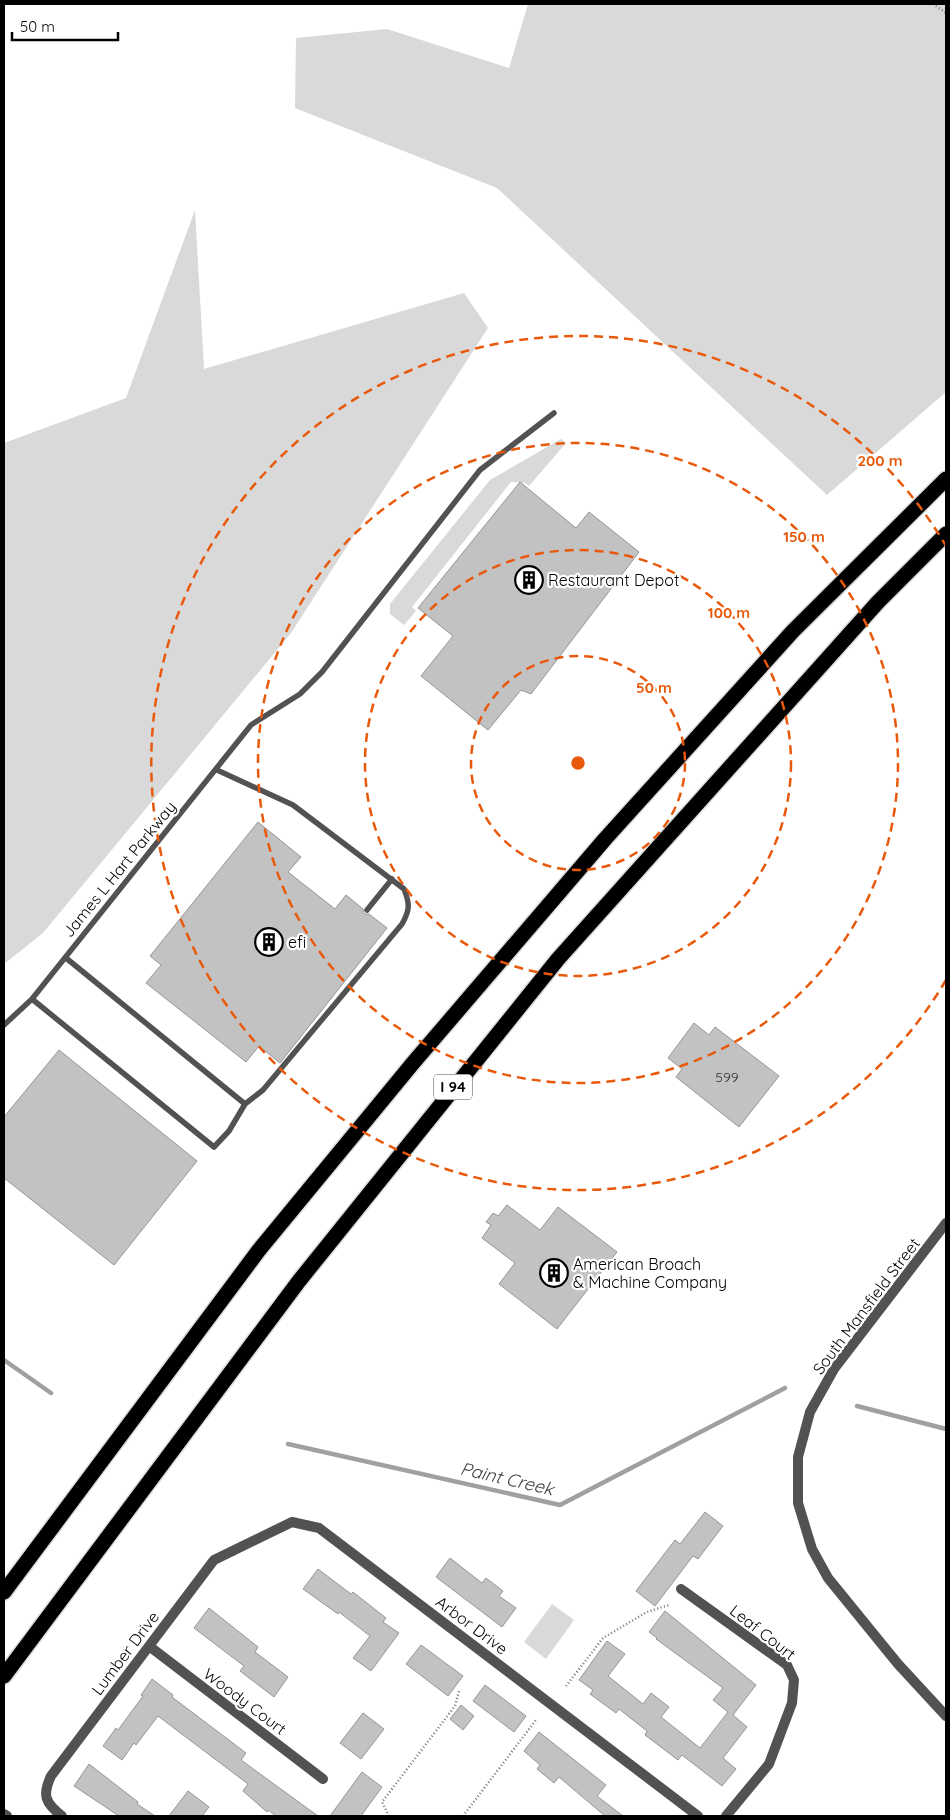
<svg xmlns="http://www.w3.org/2000/svg" width="950" height="1820" font-family="Quicksand,sans-serif">
<style>
.green{fill:#d9d9d9}
.lines{fill:none;stroke-linecap:round;stroke-linejoin:round}
.stream{stroke:#a0a0a0;stroke-width:4.5}
.building{fill:#c2c2c2;stroke:#969696}
.motorway-casing{stroke:#dbdbdb;stroke-width:18}
.path{stroke:#747474;stroke-width:2.5;stroke-dasharray:1 2.5;stroke-linecap:butt}
.service{stroke:#525252;stroke-width:5.5}
.minor{stroke:#525252;stroke-width:10}
.motorway{stroke:#000;stroke-width:15}
.ring{fill:none;stroke:#e8590c;stroke-width:2.5;stroke-dasharray:9 6}
.labels{text-anchor:middle;stroke-width:4.5;stroke-linejoin:round;paint-order:stroke}
.number-label{font-size:14px;fill:#303030}
.shield{fill:#fff;stroke:#4c4c4c;stroke-width:1}
.shield-label{font-size:15px;font-weight:bold;fill:#000}
.poi-label{font-size:16px;fill:#000;stroke:#fff;text-anchor:start}
.street-label{font-size:16px;fill:#000;stroke:#fff}
.water-label{font-size:18px;font-style:italic;fill:#414141;stroke:#fff}
.centre{fill:#e8590c;stroke:#fff;stroke-width:2.5}
.ring-label{font-size:15px;text-anchor:middle;font-weight:bold;fill:#e8590c;stroke:#fff;stroke-width:4.5;stroke-linejoin:round;paint-order:stroke}
</style>
<rect width="100%" height="100%" fill="#fff"/>
<path class="green" d="M528 4H946V392L827 495 497 188 295 108 296 38 387 29 509 68Z
M195 210 204 369 464 293 488 328 291 633 43 933 4 964V443L126 398Z
M561 439 566 443 529 486 525 483 511 482 412 607 416 611 404 625 390 614V604L490 480Z
M552 1604 574 1620 546 1659 524 1642Z"/>
<g class="lines">
<path class="stream" d="M4 1360 51 1393
M857 1406 946 1429
M288 1444 560 1505 785 1388"/>
</g>
<path class="building" d="M520 482 576 528 589 512 639 552 531 694 521 690 488 730 421 676 453 636 418 608Z
M258 822 301 857 288 872 335 909 346 895 363 909 364 914H369L387 928 280 1063 259 1046 246 1062 146 983 161 965 150 956Z
M694 1023 709 1035 715 1027 779 1076 739 1127 676 1077 682 1069 668 1058Z
M59 1050 197 1161 114 1265 4 1178V1117Z
M507 1205 540 1230 558 1207 617 1252 557 1329 499 1284 515 1263 482 1238 491 1225 486 1222 493 1213 498 1216Z
M705 1512 723 1526 698 1559 693 1556 655 1606 636 1591 675 1540 680 1544Z
M450 1558 482 1583 486 1578 503 1591 499 1596 516 1608 502 1627 436 1577Z
M318 1569 351 1594 353 1592 386 1618 383 1622 399 1633 371 1671 353 1658 370 1636 339 1612 338 1614 303 1589Z
M209 1608 258 1647 255 1652 288 1677 274 1697 240 1671 244 1666 194 1628Z
M665 1611 756 1685 733 1715 747 1727 723 1758 736 1769 722 1786 682 1755 678 1760 645 1735 647 1731 619 1709 616 1713 590 1694 593 1690 579 1680 607 1641 625 1654 608 1676 643 1704 651 1693 669 1707 661 1717 700 1748 728 1712 713 1700 723 1688 656 1639 657 1638 649 1632Z
M421 1645 463 1676 448 1696 406 1664Z
M152 1679 173 1695 172 1697 246 1753 241 1760 318 1816H276L268 1810 267 1812 243 1791 248 1784 158 1716 136 1745 134 1743 122 1760 103 1746 116 1728 118 1730 143 1696 141 1695Z
M485 1685 526 1716 514 1732 473 1701Z
M461 1705 474 1716 463 1730 450 1719Z
M363 1713 384 1729 361 1759 340 1743Z
M539 1732 606 1785 597 1796 623 1816H605L559 1777 554 1783 537 1769 540 1765 524 1751Z
M89 1764 138 1802 137 1804 155 1816H119L74 1786Z
M362 1772 382 1787 361 1816H330Z
M188 1791 209 1807 202 1816H169Z"/>
<g class="lines">
<defs>
<path id="motorway" d="M4 1592 259 1250 413 1063 605 839 793 631 946 479
M4 1676 299 1281 558 959 878 602 946 534"/>
</defs>
<use href="#motorway" class="motorway-casing"/>
<path class="path" d="M933 4 946 13
M566 1686 603 1638 647 1612 669 1605
M389 1816 382 1802 455 1706 459 1691
M463 1816 536 1720"/>
<path class="service" d="M217 770 293 805 404 889C410 904 410 910 402 924L263 1090 245 1104
M367 910 392 879
M32 999 214 1147 229 1131 245 1104 66 958
M4 1025 32 999 251 725 300 694 322 672 480 470 554 413"/>
<path class="minor" d="M946 1223 834 1369 810 1412 798 1457V1503L812 1549 828 1578 898 1664 946 1716
M681 1589 787 1665 794 1680 792 1703 769 1764 726 1816
M149 1646 323 1779
M4 1814 7 1816
M62 1816C45 1803 42 1795 51 1776L214 1560 292 1522 319 1528 698 1816"/>
<use href="#motorway" class="motorway"/>
</g>
<g class="ring">
<circle cx="578" cy="763" r="107"/>
<circle cx="578" cy="763" r="213"/>
<circle cx="578" cy="763" r="320"/>
<path d="M946 980A427 427 0 1 1 946 546"/>
</g>
<defs>
<symbol id="building-ring" viewBox="-11 -11 22 22"><circle r="9.5" fill="#fff" stroke="#000" stroke-width="1.5"/><path d="M-4-6H4V6H1V3H-1V6H-4ZM-2.5-4.3h1.7v1.8h-1.7ZM.8-4.3h1.7v1.8H.8ZM-2.5-1h1.7V.8h-1.7ZM.8-1h1.7V.8H.8Z" fill="#000"/></symbol>
</defs>
<g fill-rule="evenodd">
<use href="#building-ring" x="513" y="564" width="32" height="32"/>
<use href="#building-ring" x="253" y="926" width="32" height="32"/>
<use href="#building-ring" x="538" y="1257" width="32" height="32"/>
</g>
<g class="labels">
<g class="number-label">
<text x="727" y="1082">599</text>
</g>
<rect class="shield" x="434" y="1074.5" width="38" height="25" rx="4"/>
<g class="shield-label">
<text x="453" y="1092">I 94</text>
</g>
<g class="poi-label">
<text x="548" y="586">Restaurant Depot</text>
<text x="288" y="948">efi</text>
<text x="573" y="1270">American Broach<tspan x="573" dy="18">&amp; Machine Company</tspan></text>
</g>
<g class="street-label">
<text transform="translate(119 869) rotate(-51)" y="6">James L Hart Parkway</text>
<text transform="translate(866 1306) rotate(-53)" y="6">South Mansfield Street</text>
<text transform="translate(472 1625) rotate(37)" y="6">Arbor Drive</text>
<text transform="translate(763 1632) rotate(38)" y="6">Leaf Court</text>
<text transform="translate(125 1653) rotate(-53)" y="6">Lumber Drive</text>
<text transform="translate(245 1701) rotate(37)" y="6">Woody Court</text>
</g>
<g class="water-label">
<text transform="translate(507 1479) rotate(13)" y="6">Paint Creek</text>
</g>
</g>
<circle cx="578" cy="763" r="8" class="centre"/>
<g class="ring-label">
<text x="880" y="466">200 m</text>
<text x="804" y="542">150 m</text>
<text x="729" y="618">100 m</text>
<text x="654" y="693">50 m</text>
</g>
<rect width="950" height="1820" fill="none" stroke="#000000" stroke-width="10"/>
<path d="M12 32v8h106v-8" fill="none" stroke="#000000" stroke-width="2.5"/>
<text x="20" y="32" font-size="15" fill="#000000" stroke="#ffffff" stroke-width="4" paint-order="stroke">50 m</text>
</svg>
